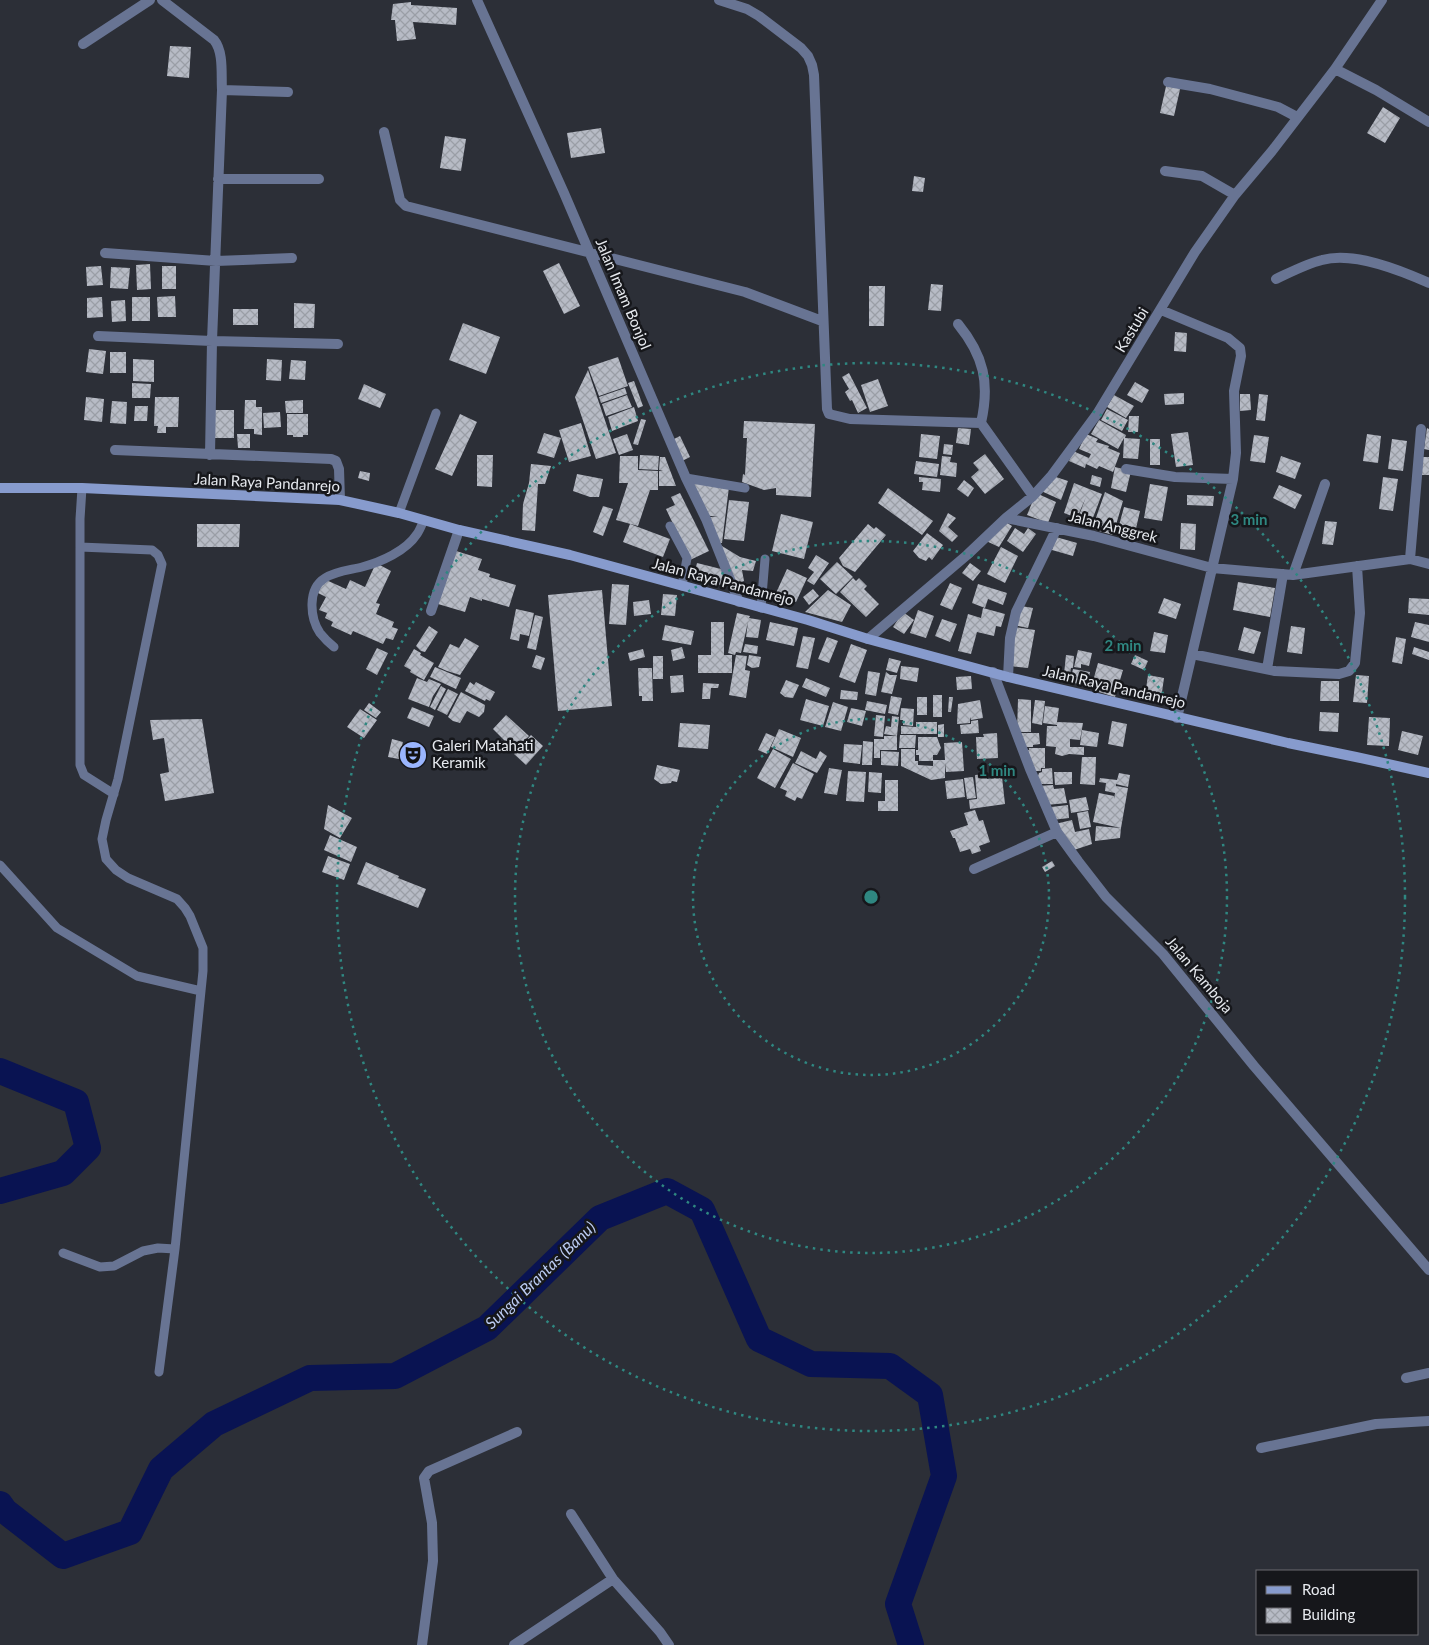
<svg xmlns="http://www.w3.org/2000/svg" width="1429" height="1645" font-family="Lato,sans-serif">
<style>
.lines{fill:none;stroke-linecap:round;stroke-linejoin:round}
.river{stroke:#091352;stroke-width:26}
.building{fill:url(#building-cross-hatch)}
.lane{stroke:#687493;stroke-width:9}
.street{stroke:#687493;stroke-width:10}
.secondary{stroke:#879bcd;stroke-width:10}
.ring{fill:none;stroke:#2f8781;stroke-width:2.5;stroke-dasharray:2.5 5}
.labels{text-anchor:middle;stroke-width:5;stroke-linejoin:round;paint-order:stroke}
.street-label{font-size:15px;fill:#e7eaef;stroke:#16171b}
.poi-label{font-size:15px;fill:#e7eaef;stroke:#16171b;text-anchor:start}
.water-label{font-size:16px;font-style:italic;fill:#bbcbf2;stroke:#16171b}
.centre{fill:#2f8781;stroke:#16171b;stroke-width:2.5}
.ring-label{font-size:15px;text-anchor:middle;font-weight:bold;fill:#2f8781;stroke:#16171b;stroke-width:5;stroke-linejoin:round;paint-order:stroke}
</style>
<defs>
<pattern id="building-cross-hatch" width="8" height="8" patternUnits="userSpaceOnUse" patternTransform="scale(1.25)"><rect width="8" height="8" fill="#b7bbc5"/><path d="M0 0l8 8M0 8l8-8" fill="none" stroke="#9a9ea6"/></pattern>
</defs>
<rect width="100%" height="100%" fill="#2c2f37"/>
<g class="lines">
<path class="river" d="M0 1071 76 1102 88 1148 63 1173 0 1191
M0 1504 5 1511 63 1556 130 1532 161 1469 214 1424 310 1378 395 1376 487 1328 600 1218 667 1191 702 1210 759 1339 811 1364 890 1366 930 1395 944 1476 898 1604 911 1645"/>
</g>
<path class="building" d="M411 2V5L457 8 456 25 413 22 416 39 397 41 395 20H391L393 4Z
M170 46 191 47 189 78 167 76Z
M1167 82 1181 85 1174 116 1160 113Z
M1383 107 1400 118 1385 143 1367 133Z
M601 128 605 153 571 158 567 133Z
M445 136 466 139 461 171 440 168Z
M914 176 925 178 923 192 912 191Z
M559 263 580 306 564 314 543 271Z
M150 264 151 289 137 290 136 265Z
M101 266 103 285 87 286 86 267Z
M162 266H176V289H162Z
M111 267 130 268 128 289 110 288Z
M931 284 943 285 941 311 928 310Z
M869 286H885L884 326H869Z
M175 296 176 317H158L157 297Z
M102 297 103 317 87 318V298Z
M132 297H150V321H132Z
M125 300 126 321 112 322 111 301Z
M294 303 315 304 314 328H294Z
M233 309H258V325H233Z
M463 323 500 337 486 374 449 360Z
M1175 332 1187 333 1186 352 1174 351Z
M89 349 106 351 103 374 86 372Z
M110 352H126V373H110Z
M618 357 628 386 599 396 588 367Z
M133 359 154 360V382L133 381Z
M267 359 282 360 281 381 266 380Z
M291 360 306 361 305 380 289 379Z
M588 370 616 453 596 459 575 397Z
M849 373 867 408 858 413 852 400 850 401 845 392 849 389 842 377Z
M878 379 888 406 870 412 861 385Z
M634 381 643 406 638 408 628 383Z
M1135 382 1149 390 1142 403 1127 395Z
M132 383 151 384 150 398H132Z
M364 384 386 394 380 408 358 399Z
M625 388 627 394 601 403 599 397Z
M1184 393V404L1165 405 1164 394Z
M1240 394H1250L1251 410 1240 411Z
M1259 394 1268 395 1265 421 1256 420Z
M627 395 632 407 606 416 602 404Z
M1114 395 1134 406 1126 418 1107 407Z
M86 397 104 399 102 422 84 420Z
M155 397H179L178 427H166V433H157L158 426H154Z
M245 400H256V407H262V435L254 434V429H244Z
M303 400V413H286L285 401Z
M112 401 127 402 126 424 110 423Z
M135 406H148L147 421H134Z
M634 407 638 421 612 431 608 417Z
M1107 409 1128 420 1122 431 1101 420Z
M211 410H234V438H211Z
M280 412 281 427 264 428 263 413Z
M287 414H308V435H303V437H293V435H287Z
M460 414 477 422 452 476 435 469Z
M1129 416H1139L1138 432H1128Z
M641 419 646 420 638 445 633 444Z
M1099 420 1126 435 1125 438 1140 439 1138 459 1123 458 1124 438 1118 449 1091 434Z
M744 421 815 424 811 497 776 495V488L764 490 742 482 743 474 745 475 747 438H743Z
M581 423 591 456 569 462 559 430Z
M958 428 971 429 969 445 956 443Z
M1427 428 1429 429V450L1424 449Z
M1188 432 1193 465 1176 467 1171 434Z
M544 433 561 438 554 458 537 453Z
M237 434H250V448H238Z
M627 434 633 450 619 455 613 439Z
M921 434 940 436 937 459 919 457Z
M1086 434 1098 439 1096 442 1109 446 1108 448 1120 453 1113 472 1099 466 1097 469 1086 464 1085 468 1069 461 1073 451 1089 458 1091 454 1079 449Z
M1367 434 1381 436 1378 463 1363 461Z
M1254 435 1269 437 1265 463 1250 461Z
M680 436 690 457 682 461 672 440Z
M1150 439H1160V465H1150Z
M1392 439 1407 441 1403 471 1388 469Z
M944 444 953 445 952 455 943 454Z
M985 454 1004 479 985 494 971 477 979 470 973 463Z
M477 455H493L492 487 477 486Z
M640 455 659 456 658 470 639 469Z
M620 456H638V470L658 471V490H650L638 526 616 520 628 483H619Z
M942 456 951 457 950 462 957 463 956 477 940 475Z
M1281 456 1301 463 1295 479 1276 472Z
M660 457H665L676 486H659V471L663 470H659Z
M1422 457H1429V475H1422Z
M916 461 939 464 937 477 914 474Z
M531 464 551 466 545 484H538L535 531 522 530 523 504 529 483Z
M1115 467 1131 471 1126 492 1111 488Z
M360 471 370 473 369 481 358 478Z
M577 474 603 479 599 497H590L573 491Z
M1092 475 1102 478 1100 487 1090 484Z
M1053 476 1068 481 1061 500 1039 490Z
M919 477 941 479 940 492 922 490 923 482H919Z
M1383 477 1398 479 1393 511 1379 509Z
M964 480 974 488 968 497 957 489Z
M692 481 729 487 722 543H716L706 517H718L704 515Z
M1074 483 1102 494 1091 523 1078 518 1086 497 1077 518 1064 513Z
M1150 484 1168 487 1162 521 1144 518Z
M1279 485 1302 495 1295 509 1273 498Z
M888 488 933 521 922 535 878 503Z
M1105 492 1123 501 1113 535 1092 529Z
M680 493 709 551 690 560 666 509 675 505 671 497Z
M1036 493 1056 502 1048 523 1027 515Z
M1187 495 1214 496 1213 506 1187 505Z
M729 500 749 502 744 541 724 539Z
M603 506 613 509 603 536 593 532Z
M1124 507 1140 511 1135 533 1118 529Z
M948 513 956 518 948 527 958 536 952 542 939 531Z
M781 514 813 522 804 559 772 551Z
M1004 521 1012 526 999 547 984 540Z
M1325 521 1337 522 1333 545 1322 544Z
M1181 523 1196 524 1195 550 1180 549Z
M197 524H240L239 547H197Z
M630 524 670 539 663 557 623 542Z
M868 524 874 529 876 527 886 535 855 572 843 566 839 558Z
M1015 528 1024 534 1028 528 1036 534 1023 552 1007 541Z
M927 533 943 545 932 560 929 557 926 561 919 558 913 551Z
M1056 537 1077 543 1073 556 1052 550Z
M717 543 740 557 756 561 753 571 742 570 744 581 736 584Z
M1001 547 1018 556 1005 583 987 574Z
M453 550 482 559 478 570 490 574 489 577 516 585 509 607 482 599V601L470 597 465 612 438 604Z
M816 555 829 563 814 585 807 581 814 572 808 568Z
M837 562 853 577 836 594 820 579Z
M376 563 391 571 376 603 380 604 376 614 394 622 392 627 398 629 393 640 386 638 383 644 353 631 351 635 331 626 333 622 325 618 327 613 319 610 326 597 318 593 324 579 346 589 350 580 365 587Z
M697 563 725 570 721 585 693 578Z
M970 563 981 571 973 581 962 573Z
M787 569 807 578 796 602 776 593Z
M853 578 856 581 859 578 867 586 864 589 879 604 866 617 840 592Z
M1238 582 1275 588 1270 617 1233 610Z
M950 583 962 588 952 610 940 605Z
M612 584 629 585 626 625 609 624Z
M978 584 1007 593 1003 605 988 599 985 608 972 603Z
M813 589 819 596 809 605 803 597Z
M602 590 612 706 558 711 548 595Z
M828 590 851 605 842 622 805 612Z
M663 594 677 595 675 616 661 615Z
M1164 598 1181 604 1176 619 1158 613Z
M1409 598 1429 599V615L1408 613Z
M649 600 651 614 634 616 633 602Z
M1021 606 1033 608 1028 628 1014 625Z
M983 608 1005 614 1001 627 996 626 994 636 977 632 971 654 958 651 968 614 981 618Z
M516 609 534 613 529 636 520 634 519 641 510 639Z
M918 610 934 616 926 638 910 633Z
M903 612 914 620 904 634 893 627Z
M737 613 750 616 749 618 761 620 758 638 746 637 748 622 741 653 736 652 735 655 728 653Z
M535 615 543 617 536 650 527 648Z
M942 619 957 624 950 642 935 636Z
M711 622H724V655H732V673H698V655H711Z
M770 622 798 628 794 646 766 640Z
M1415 622 1429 625V642L1411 637Z
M665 625 694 631 691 645 662 640Z
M429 626 438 632 425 652 421 651 416 646Z
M1291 626 1305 628 1302 654 1287 652Z
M1014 627 1035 630 1028 668 1010 666Z
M1244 627 1261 632 1254 654 1238 650Z
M1154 632 1168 635 1165 653 1150 651Z
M803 636 815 638 808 669 796 667Z
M827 637 838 641 829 663 818 659Z
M1396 637 1406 639 1402 664 1392 662Z
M465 638 479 646 460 675 447 671 438 667 450 644 459 648Z
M745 644 758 646 757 654 743 652Z
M851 644 867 650 855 683 839 677Z
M682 647 685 658 673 661 671 650Z
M1414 647 1429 652V660L1412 654Z
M377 648 388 653 377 675 366 669Z
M414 649 421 653 420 655 434 663 424 680 410 672 411 670 404 666Z
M643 649 645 657 630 661 628 653Z
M1078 650 1092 653 1089 666 1081 664V668L1074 667Z
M536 655 545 658 541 670 532 667Z
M736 655 747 656 745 670 750 671 746 698 729 695Z
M749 655 761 657 759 667 752 668 747 665Z
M1066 655 1074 656 1073 668H1071L1070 674H1064Z
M1135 655 1148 661 1144 670 1131 664Z
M653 656H663V679H653Z
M889 658 901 661 897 673 886 670Z
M1098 663 1123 670 1115 697 1099 692 1101 683 1093 681Z
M901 666 919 668 917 682 900 679Z
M435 667 461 678 456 689 430 677Z
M638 668H652L653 701H642V696H639Z
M1073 669 1090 672 1087 686 1070 682Z
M868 671 880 673 876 696 865 694Z
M886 672 890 675H897L892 694 881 692Z
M683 675 684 692 671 693 670 676Z
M1148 675 1164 678 1161 699 1145 696Z
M1356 675 1369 676 1367 703 1353 702Z
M971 676 972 689 957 690 956 677Z
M417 678 427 682 429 679 441 684 433 696 429 707 408 699Z
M806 678 830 688 826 697 802 687Z
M786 680 799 685 793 698 785 697 780 693Z
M1321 681H1339V701H1320Z
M470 682 474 685 476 682 495 692 490 701 486 699 485 701 465 691Z
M703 683 719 684 718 688H711L710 699H702Z
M441 686 446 689 435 710 430 707Z
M448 689 458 694 447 715 437 710Z
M841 690 858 692 857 700 840 699Z
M461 692 485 705 484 712 479 717 467 711 460 723 453 721 448 717Z
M933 695H942V717H933Z
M891 696 902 698 898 715 888 713Z
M917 697H927V715H917Z
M949 697H953L951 712H948Z
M806 699 829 706 823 726 800 720Z
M1018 699 1031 700V732H1017Z
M980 700 983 718 971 720 970 717V723L957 724 958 704Z
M1035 700 1045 701 1042 725 1032 723Z
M867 701 887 705 885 714 865 710Z
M833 702 848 707 841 731 825 727Z
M369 703 381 712 376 718 364 710Z
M1045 706 1059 708 1057 722 1083 723 1080 740 1070 739V747H1084V755L1069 754 1062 756 1055 754 1056 747 1046 746 1047 726H1057V725L1043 723Z
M412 707 434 716 429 727 407 718Z
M851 708 866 711 862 726 847 722Z
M901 708 914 709 913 726 903 725V720H900Z
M360 709 377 720 364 738 347 727Z
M1320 712 1339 713 1338 732 1319 731Z
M506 715 529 736 515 751 493 729Z
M876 715 885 716 883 737 874 736Z
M892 716 899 717 897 736 884 734 886 726 891 727Z
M1369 717 1390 718 1389 746 1367 745Z
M202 719 214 793 165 801 160 774 169 772 164 738 153 740 150 720Z
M978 720 979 733 961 734 960 725 971 724V721Z
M1112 721 1127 724 1123 747 1108 744Z
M916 722H937V734H901V726L916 727Z
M680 723 710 725 708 749 678 747Z
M944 724V737H938V725Z
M779 729 801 738 793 757 771 747Z
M1082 730 1099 733 1097 747 1080 745Z
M1402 731 1423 736 1418 755 1398 750Z
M766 733 775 737 767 754 758 750Z
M997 733 998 758 977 759 976 737H984L983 734Z
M1019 733H1039L1040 744 1033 745V747H1022Z
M531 735 543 746 526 765 514 754Z
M900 735H916L915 748H899Z
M884 736H897V750H880V758H874V739H884Z
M918 737H937L941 748 937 755H933V761H919V755H916V750H918Z
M392 739 403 742 399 759 388 757Z
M863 741 873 742 872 765H862Z
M962 742 964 771 946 772 945 763V778L931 780 901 766V749H915V761H918V765L933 766V760H945L944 743Z
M844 744 862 745 860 764 843 762Z
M1029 748H1045V768H1041V771H1031L1023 751 1029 750Z
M773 749 791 759 775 788 757 778Z
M801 751 816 759 820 751 827 756 817 773 795 763Z
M881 751 899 752 898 766 881 765Z
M1082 757H1096L1095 785 1080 784Z
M793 763 814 774 802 799 797 797 795 801 785 796 787 791 780 788Z
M657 765 680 770 677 782 672 781 671 783 661 784 654 779Z
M829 768 842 770 837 795 824 793Z
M1052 768 1053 784H1039L1037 779 1039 773 1042 772V769Z
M848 771 866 772 864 802 846 801Z
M869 772 882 773 881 793 868 792Z
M1054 772H1072V784L1055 785Z
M1119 773 1130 775 1128 787 1116 784V786L1128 788 1121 828 1093 822 1099 793 1114 796V799L1115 793 1105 791 1106 783 1099 782 1100 778 1117 780Z
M986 774 987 779 1002 777 1005 804 970 809 969 800 977 799 975 775Z
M973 777 976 798 967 799 964 778Z
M963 779 965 797 947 799 945 781Z
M885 780H898V811H878V801H885Z
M1053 785 1054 789 1064 788 1067 803 1046 805 1038 786Z
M1086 797 1089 810 1071 813 1069 800Z
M328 805 352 818 340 838 324 829Z
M1068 805 1069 818 1052 820 1051 807Z
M975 810 979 821 983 820 990 842 979 846 981 851 972 854 970 849 960 852 955 838H953L950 831 968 825 964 813Z
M1088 811 1091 827 1080 829 1077 813Z
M1072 820 1075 832 1089 829 1092 844 1071 851 1055 824Z
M1096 826 1121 828 1120 838 1095 841Z
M330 835 357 847 351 862 324 850Z
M328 856 350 864 344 880 322 872Z
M1052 861 1055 866 1045 872 1042 867Z
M366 862 399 876 398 878 426 889 418 908 357 884Z"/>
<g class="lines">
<path class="lane" d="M686 478 745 488
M82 488 80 519V765L84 775 114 794
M399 513 436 413
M670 526 687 558 682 586
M80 547 152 550 158 555 162 564 118 779 106 820 102 839 106 859 116 870 128 878 177 899 185 908 190 916 203 948V971L175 1249 159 1372
M761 608 765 559
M334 647C329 643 324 638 320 633 310 618 307 589 325 578 336 571 350 570 362 567 381 562 406 551 417 534 420 530 422 524 424 520
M0 865 57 928 137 976 201 991
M63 1253 100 1267 114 1266 143 1251 158 1248 175 1249"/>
<path class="street" d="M162 0 214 40C224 52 221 75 222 90L212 341 210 455
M477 0 564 193 686 478 706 519 739 602
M719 0 747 9 759 16 801 48 808 56 812 65 814 75 827 409 829 414 850 419 981 423 1033 496
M83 44 150 0
M1335 69 1376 90 1429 122
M1168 82 1210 89 1278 107 1297 117
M222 90 288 92
M384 132 400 200 406 206 745 292 822 321
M1165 171 1202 176 1235 195
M218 179H319
M105 253 216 261 292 258
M1276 279C1291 272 1306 264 1322 260 1353 251 1400 270 1429 283
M1161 310 1228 338 1240 348 1241 356 1234 391 1236 453 1233 479
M958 324C984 356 990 383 981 423
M98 336 212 341 338 344
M115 450 331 459 336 461 339 469 340 500
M1126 469 1175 477 1233 479 1177 718
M1006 518 1094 536 1212 568 1293 575 1410 559 1429 564
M1410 559 1421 429
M1293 575 1325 484
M431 611 459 530
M868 639 967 555 1006 518 1033 496 1052 475 1097 414 1195 252 1235 195 1272 151 1335 69 1382 0
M1192 654 1275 671 1339 674 1349 671 1355 663 1360 613 1357 566
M1267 669 1283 574
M993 672 1030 769 1057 832 1078 861 1106 897 1163 954 1254 1066 1429 1270
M1008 677 1010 638 1016 612 1057 528
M974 869 1057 832
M1406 1378 1429 1373
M1261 1448 1376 1424 1429 1421
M571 1514 613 1579 660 1632 669 1645
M422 1645 433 1561 432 1523 424 1478 429 1471 517 1432
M514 1645 613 1579"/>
<path class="secondary" d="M0 488H82L340 500 399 513 459 530 570 555 808 620 868 639 1008 677 1288 743 1356 757 1429 773"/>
</g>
<g class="ring">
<circle cx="871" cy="897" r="178"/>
<circle cx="871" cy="897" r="356"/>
<circle cx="871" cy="897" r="534"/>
</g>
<defs>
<symbol id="theatre-disc" viewBox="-11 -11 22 22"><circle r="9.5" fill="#9ab5fd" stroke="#16171b"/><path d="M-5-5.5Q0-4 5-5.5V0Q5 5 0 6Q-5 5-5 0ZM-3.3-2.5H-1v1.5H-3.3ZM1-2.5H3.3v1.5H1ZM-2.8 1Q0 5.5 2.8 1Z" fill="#111"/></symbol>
</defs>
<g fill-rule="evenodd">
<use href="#theatre-disc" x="397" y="739" width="32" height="32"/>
</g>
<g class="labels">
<g class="street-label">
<text transform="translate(623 294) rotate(67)" y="5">Jalan Imam Bonjol</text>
<text transform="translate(1132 330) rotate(-59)" y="5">Kastubi</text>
<text transform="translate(267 483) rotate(3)" y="5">Jalan Raya Pandanrejo</text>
<text transform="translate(1113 527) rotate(14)" y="5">Jalan Anggrek</text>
<text transform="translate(723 582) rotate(15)" y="5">Jalan Raya Pandanrejo</text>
<text transform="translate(1114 687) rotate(13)" y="5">Jalan Raya Pandanrejo</text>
<text transform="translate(1199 975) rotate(50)" y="5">Jalan Kamboja</text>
</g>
<g class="poi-label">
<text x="432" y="751">Galeri Matahati<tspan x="432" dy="17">Keramik</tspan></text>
</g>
<g class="water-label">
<text transform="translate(540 1275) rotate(-44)" y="6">Sungai Brantas (Banu)</text>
</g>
</g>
<circle cx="871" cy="897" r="8" class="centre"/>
<g class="ring-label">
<text x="1249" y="525">3 min</text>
<text x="1123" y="651">2 min</text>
<text x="997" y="776">1 min</text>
</g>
<rect x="1256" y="1570" width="162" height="65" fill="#16171b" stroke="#6a6b70"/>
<rect x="1266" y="1586" width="25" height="8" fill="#879bcd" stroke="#6a6b70"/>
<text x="1302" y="1595" font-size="15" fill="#e7eaef">Road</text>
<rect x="1266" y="1608" width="25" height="15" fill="url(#building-cross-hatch)" stroke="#6a6b70"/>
<text x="1302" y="1620" font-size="15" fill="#e7eaef">Building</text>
</svg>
